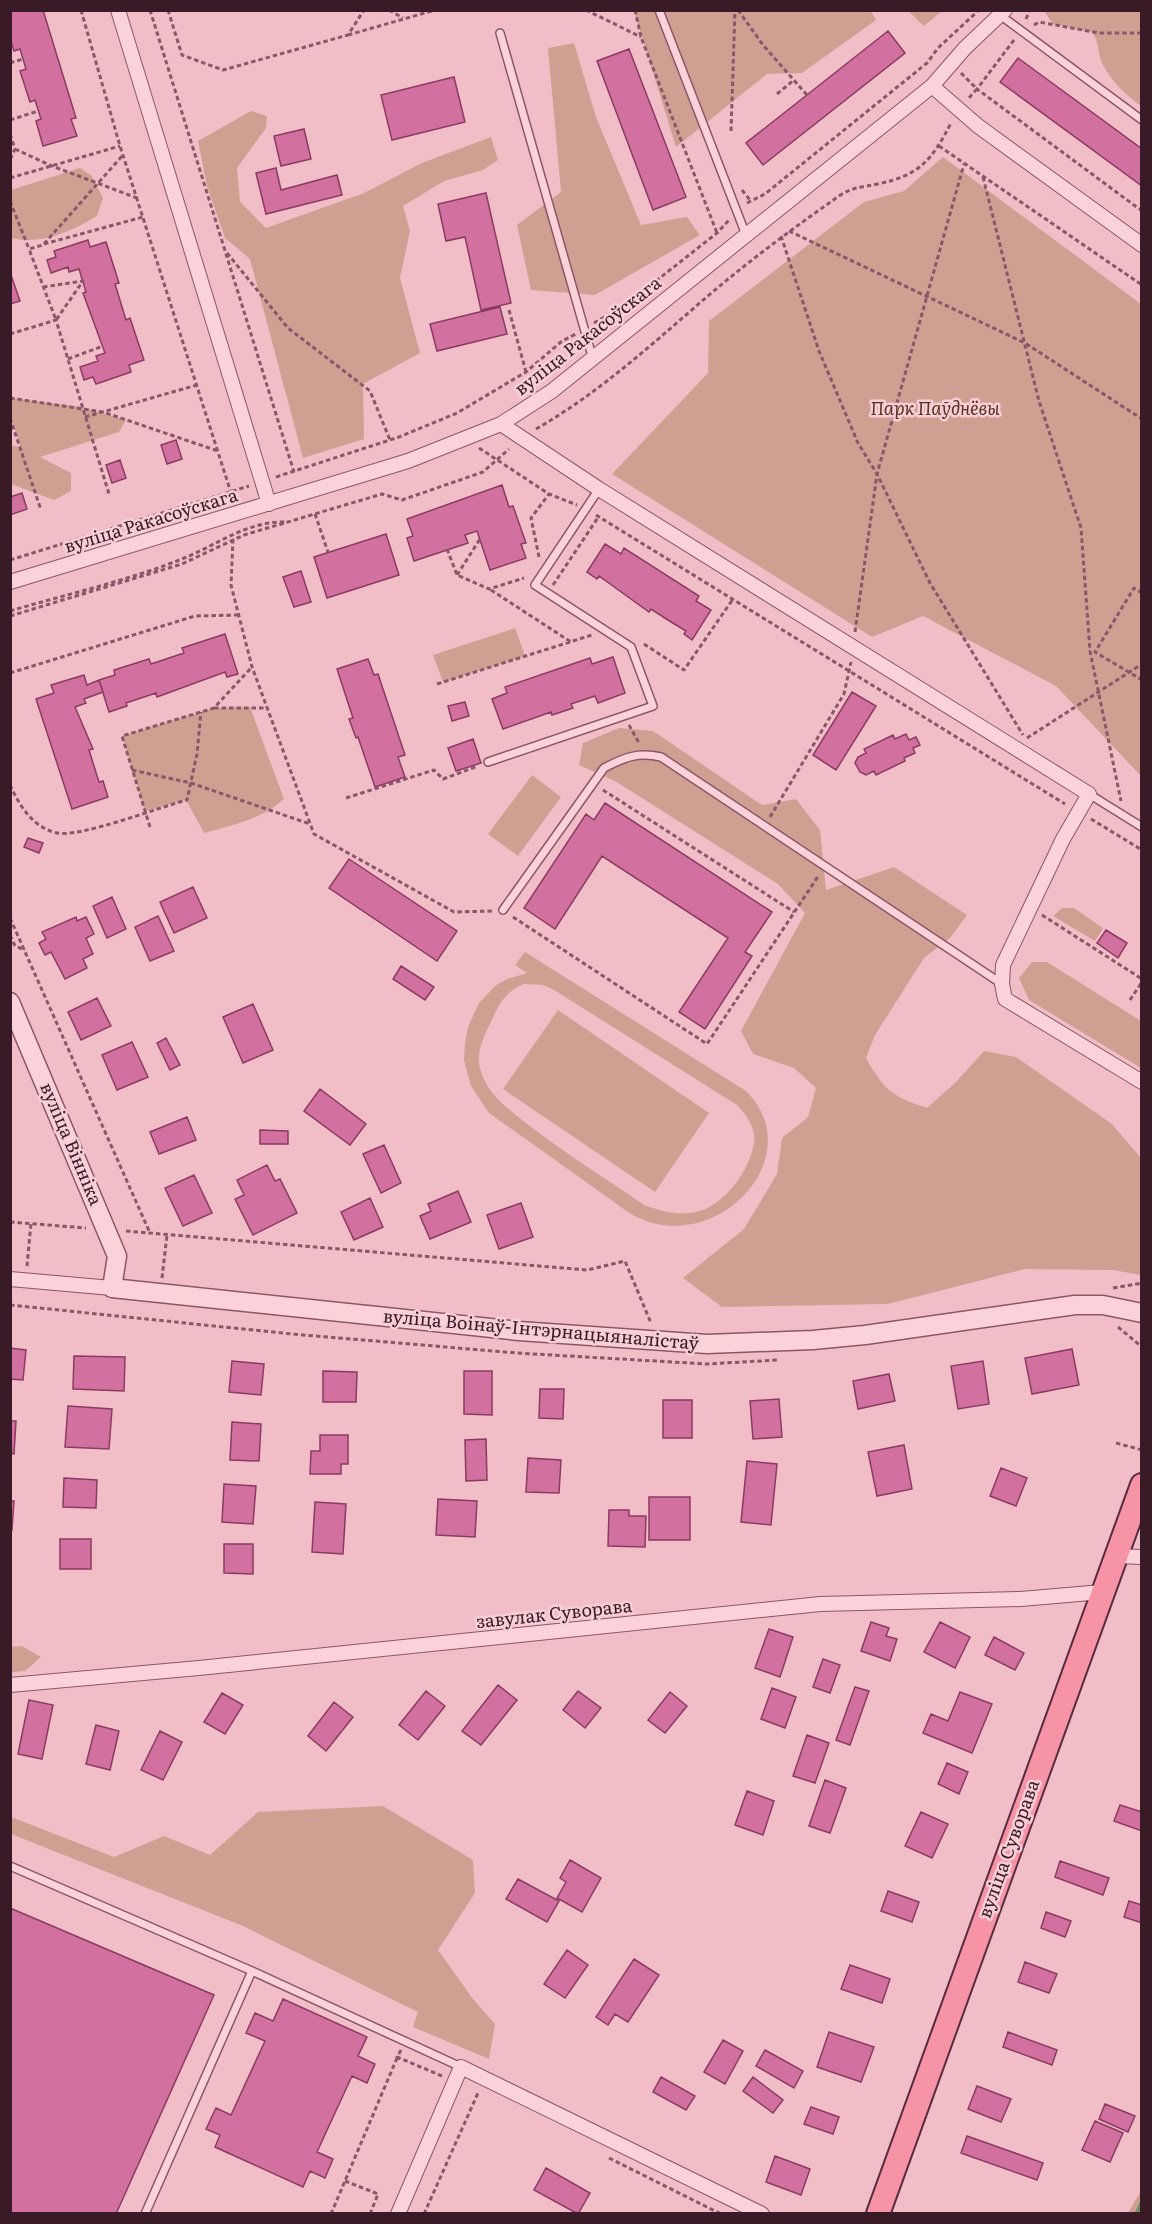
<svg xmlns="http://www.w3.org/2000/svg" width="1152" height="2224" font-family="Literata,serif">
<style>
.green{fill:#cfa092;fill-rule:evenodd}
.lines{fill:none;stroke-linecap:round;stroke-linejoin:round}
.stream{stroke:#6e9069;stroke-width:5}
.building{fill:#d2719f;stroke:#8b3a62;stroke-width:1.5}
.service-casing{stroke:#8a5669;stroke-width:10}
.minor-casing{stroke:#8a5669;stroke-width:16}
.tertiary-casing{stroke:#8a5669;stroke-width:21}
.primary-casing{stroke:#582b3e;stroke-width:26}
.path{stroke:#8a5669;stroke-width:3;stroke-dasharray:4.5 3;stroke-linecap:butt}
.service{stroke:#fbd2da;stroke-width:7}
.minor{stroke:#fbd2da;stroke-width:14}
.tertiary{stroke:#fbd2da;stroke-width:18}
.primary{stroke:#f793a7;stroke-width:22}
.labels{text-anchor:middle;stroke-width:5;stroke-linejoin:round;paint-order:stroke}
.street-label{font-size:18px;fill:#391b27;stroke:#f8ced6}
.park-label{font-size:18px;font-style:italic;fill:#573420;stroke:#f8ced6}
</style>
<rect width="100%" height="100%" fill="#f1bec8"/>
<path class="green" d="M870 10 876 20 802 73 767 74 676 147 634 11Z
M908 11H942L924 26Z
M1044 11H1141V106C1127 96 1110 80 1102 63 1097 52 1100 43 1092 32L1053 24Z
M574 43 596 117 641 225 687 217 700 235 595 295 531 290 517 225 561 192 548 48Z
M251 111 267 116 266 128 237 168 240 202 266 228 364 193 422 163 491 137 498 160 483 170 444 181 403 206 410 231 400 278 420 353 363 384 364 439 303 458 250 259 225 238 207 186 198 141Z
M943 157 1141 304V776L1056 686 923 616 872 637 612 474 708 373 709 321 864 202 904 191Z
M80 168 91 175 103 198 97 216C71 232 41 245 11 238V190Z
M11 398 82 407 126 420 119 432 40 457 71 473V491L54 500 11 484V445L21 448 11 418Z
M515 628 525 656 443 682 433 655Z
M250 707 284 799C262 819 233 825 204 833L186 800 145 811 122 736 214 708Z
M619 728 653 731 762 805 796 799 820 830 826 890 894 867 967 915 950 938 924 958 875 1035 866 1058C885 1091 891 1096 927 1108L956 1082 984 1051 1016 1057 1112 1124 1141 1158V1275L1113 1270 1025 1269 888 1304 722 1307 683 1278 744 1229 777 1174 782 1138 808 1117 816 1088 794 1068 753 1054 741 1031 805 913 778 884 615 781 579 765 583 743Z
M532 775 561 797 518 856 488 834Z
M1062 908H1074L1103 928 1095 941 1053 916Z
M525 952 746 1091C814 1159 709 1264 628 1212L489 1113 471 1086 464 1060 465 1044 468 1027 479 1003 495 986 507 979 527 973 515 965ZM524 984 543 985 554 990 737 1105C746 1114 756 1128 754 1142 751 1168 727 1201 703 1210 684 1217 663 1212 644 1205 598 1173 548 1143 505 1106 494 1097 483 1082 480 1068 476 1053 483 1038 490 1024 498 1006 504 992 524 984Z
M1032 962H1047L1141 1021V1068L1029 1000 1019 978Z
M558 1010 709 1113 655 1192 503 1089Z
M22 1646 41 1657 25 1671 11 1672V1647Z
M383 1806 473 1860 475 1893 438 1950 473 1999 495 2024 489 2059 413 2027 418 2012 243 1926 11 1834V1817L114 1857 164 1836 210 1855 258 1812Z
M1141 2191V2213H1128Z"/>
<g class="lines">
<path class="stream" d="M1137 2214 1142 2203"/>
</g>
<path class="building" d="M10 10H43L76 118 71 119 77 136 43 146 36 121 41 119 35 100 30 102 20 71 26 69 20 49 14 51 10 38Z
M888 31 905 53 763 165 746 143Z
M629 49 686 197 653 210 597 61Z
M1018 58 1142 149V186L1000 82Z
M454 77 465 122 392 140 381 95Z
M304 129 311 159 281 166 274 136Z
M276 168 281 190 337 175 342 195 266 214 256 173Z
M486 193 511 303 481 310 465 237 446 241 438 204Z
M88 240 90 247 106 242 119 283 115 284 126 320 130 318 144 360 129 365 131 372 96 384 93 377 84 380 80 367 98 361 96 356 105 353 83 293 86 292 79 269 69 272 68 267 51 273 47 260 56 257 54 251Z
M10 272 20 301 10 304Z
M500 307 507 334 437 351 430 324Z
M176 440 182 459 167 464 161 445Z
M120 460 126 478 112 483 106 465Z
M502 485 509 507 513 506 526 543 521 544 526 558 490 570 477 531 465 535 468 543 414 561 407 538 413 536 407 519Z
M22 493 27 509 10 515V497Z
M386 534 399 575 327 598 314 557Z
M605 544 621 554 624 548 699 596 696 601 711 610 692 640 684 634 686 631 668 620 651 609 649 612 599 576 597 579 587 572Z
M301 571 311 602 294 607 283 577Z
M225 634 238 674 227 677 225 672 157 697 156 693 126 703 127 706 109 712 99 680 115 675 114 670 149 659 151 664 184 653 182 648Z
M613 657 625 693 598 703 595 696 571 704 573 708 552 715 551 712 503 729 492 699 507 693 505 687 590 658 592 664Z
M368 659 374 675 378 674 405 755 398 757 405 777 375 787 358 737 356 738 349 719 353 718 337 669Z
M84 675 87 685 99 680 103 692 84 699 86 703 75 707 93 749 89 750 99 782 103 781 108 797 72 809 36 699 54 693 51 685Z
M852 692 876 706 836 770 813 755Z
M465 702 469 716 452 721 448 706Z
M906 734 909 740 916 737 920 745 913 748 915 753 904 758 905 761 876 775 874 771 866 775 860 772 855 763 858 757 866 753 864 749 893 735 895 739Z
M473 739 481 763 456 771 448 748Z
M605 803 772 912 745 952 752 956 705 1029 679 1012 728 938 602 856 555 929 524 908 586 814 594 820Z
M28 838 43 843 39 853 24 847Z
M349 859 457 931 437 961 329 888Z
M193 887 207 918 174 933 160 902Z
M112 897 126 929 107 938 93 906Z
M158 916 174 951 150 961 135 927Z
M76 917 77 921 86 917 94 934 86 938 93 954 83 959 87 968 65 979 51 952 45 955 39 943 46 939 42 932Z
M1106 930 1127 943 1118 958 1097 943Z
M401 966 434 987 425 1000 393 979Z
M97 998 111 1026 81 1040 68 1012Z
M253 1004 273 1050 243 1063 223 1017Z
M166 1038 180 1065 170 1070 157 1043Z
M132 1042 148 1077 117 1090 102 1055Z
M320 1089 366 1124 350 1145 304 1111Z
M187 1117 196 1140 159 1154 150 1132Z
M260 1130 288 1131V1144H260Z
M384 1145 401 1183 381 1193 363 1154Z
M267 1165 275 1181 280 1179 297 1213 253 1235 235 1199 244 1195 237 1180Z
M194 1175 212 1213 183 1226 165 1188Z
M458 1191 471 1222 430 1239 420 1216 431 1211 428 1204Z
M370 1198 383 1227 354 1240 341 1212Z
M521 1203 533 1237 499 1249 487 1215Z
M10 1348 26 1350 23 1380 10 1379Z
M1072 1349 1079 1385 1032 1394 1025 1358Z
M74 1356 125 1357 124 1391 73 1389Z
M232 1361 264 1364 261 1395 229 1392Z
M983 1361 989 1404 958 1409 951 1366Z
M323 1371 357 1372 356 1402H323Z
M464 1371H492V1415L464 1414Z
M889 1374 895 1401 858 1409 853 1381Z
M540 1389H564L563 1419 539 1418Z
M779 1399 782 1437 753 1439 750 1401Z
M663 1400H692V1438H663Z
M68 1406 112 1409 109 1449 65 1447Z
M10 1421H16L14 1454 10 1453Z
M232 1422 261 1424 259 1461 230 1460Z
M320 1435H348V1464H341V1474H310L311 1451H320Z
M486 1439 487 1480 466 1481 465 1440Z
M904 1445 912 1489 877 1496 868 1452Z
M528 1458 561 1460 559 1493 526 1492Z
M747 1461 777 1464 771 1525 741 1522Z
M1001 1468 1027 1478 1016 1506 990 1496Z
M64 1478 97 1480 96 1508 63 1507Z
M224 1484 256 1486 253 1524 222 1522Z
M649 1497H690V1540H649Z
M438 1499 477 1501 475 1537 436 1535Z
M10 1501H14L12 1530H10Z
M315 1502 346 1504 343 1554 312 1552Z
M609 1510H629V1516H646L645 1547 608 1546Z
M60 1539H91V1569H60Z
M224 1544H253V1574L224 1573Z
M871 1622 889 1628 886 1636 897 1639 890 1661 861 1651Z
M940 1622 970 1637 955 1668 924 1652Z
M769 1629 793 1637 780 1677 755 1668Z
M994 1637 1024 1653 1015 1670 985 1655Z
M823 1659 840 1665 830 1693 813 1687Z
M498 1685 517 1700 481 1745 462 1731Z
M855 1687 869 1691 850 1745 836 1740Z
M772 1688 796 1697 785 1728 761 1719Z
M426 1691 445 1706 418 1740 399 1725Z
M578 1691 601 1708 585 1728 563 1710Z
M670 1692 687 1706 665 1733 648 1720Z
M960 1692 992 1704 972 1753 923 1733 931 1714 948 1721Z
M222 1693 243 1705 225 1734 204 1722Z
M29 1700 53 1705 42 1759 18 1754Z
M334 1702 353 1717 326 1751 308 1736Z
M96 1725 119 1731 110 1770 86 1764Z
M160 1731 182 1742 163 1780 141 1770Z
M807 1735 829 1743 815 1783 793 1776Z
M947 1763 968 1772 959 1794 938 1784Z
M825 1780 846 1788 830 1833 809 1826Z
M747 1791 774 1801 763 1835 735 1825Z
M1120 1805 1142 1812V1831L1114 1821Z
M921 1812 948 1824 932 1858 905 1846Z
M570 1860 601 1878 582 1912 557 1898 566 1882 560 1878Z
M1060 1861 1109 1878 1103 1895 1055 1877Z
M518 1879 559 1901 547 1922 506 1899Z
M888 1891 919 1902 912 1922 881 1911Z
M1129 1901 1142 1905V1923L1124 1917Z
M10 1908 214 1995 116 2214H10Z
M1046 1912 1071 1921 1065 1937 1041 1928Z
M567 1950 588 1965 565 1998 544 1984Z
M634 1959 659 1975 628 2022 615 2014 608 2025 596 2017Z
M1025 1962 1057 1974 1049 1993 1018 1982Z
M850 1965 890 1979 882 2003 841 1989Z
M283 1999 367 2037 358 2056 375 2064 367 2083 352 2076 317 2152 333 2159 325 2178 310 2171 303 2187 215 2147 220 2135 206 2129 216 2108 231 2115 265 2041 246 2033 255 2013 273 2021Z
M829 2032 874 2047 861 2082 817 2067Z
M1008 2032 1057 2050 1052 2065 1003 2047Z
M723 2040 743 2051 725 2084 704 2072Z
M765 2050 803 2071 794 2088 756 2066Z
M661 2077 695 2096 686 2110 653 2092Z
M753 2077 783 2100 773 2113 743 2091Z
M977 2086 1011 2099 1001 2122 968 2109Z
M1105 2104 1135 2116 1128 2132 1099 2119Z
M811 2107 839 2117 833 2134 804 2124Z
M1095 2121 1123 2133 1110 2162 1082 2150Z
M967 2136 1043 2163 1037 2180 961 2153Z
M775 2156 810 2169 801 2195 766 2182Z
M546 2168 590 2193 578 2214 534 2190Z"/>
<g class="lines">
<defs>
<path id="service" d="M659 10 746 235
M1000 15 1142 120
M500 33 592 356
M488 762 653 706 631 647 535 585 599 489
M1089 794 1142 827
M503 910 604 768C625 757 638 752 661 757L1002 984
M10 1866 252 1971
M145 2214 252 1971 461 2067"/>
<path id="minor" d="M118 10 269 504
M932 86 978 126 1142 245
M501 424 599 489 1089 794 1063 839 1003 965 1002 984 1005 999 1142 1082
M10 582 408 461 501 424 552 391 932 86 965 48 1005 10
M10 1279 112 1288
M1116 1556 1142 1557
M10 1685 199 1668 820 1604 1021 1599 1102 1592
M398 2214 461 2067 762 2214"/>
<path id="tertiary" d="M10 1002 117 1256 112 1288 519 1331 707 1344 813 1340 865 1335 1075 1305H1103L1142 1313"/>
<path id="primary" d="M878 2214 1142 1485"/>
</defs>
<use href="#service" class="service-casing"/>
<use href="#minor" class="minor-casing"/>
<use href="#tertiary" class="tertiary-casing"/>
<use href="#primary" class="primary-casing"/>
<path class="path" d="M81 10 120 146 233 499
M150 10 294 472
M168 10 182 55 223 70 348 35 364 10
M389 10 403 18
M586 10 641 37
M635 10 641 37 717 233
M738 10 763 45 807 95
M1026 19 1030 10
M1034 25 1039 22 1099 33H1142
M348 35 435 10
M1014 40 977 89 1142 211
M10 63 23 59
M961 73 977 89 968 99
M777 94 794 80
M10 120 38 111
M731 131 735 10
M10 134 15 149 10 160
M939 146 1142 285
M15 149 52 166 137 198
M983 177 1039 401 1081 528 1090 651 1121 801
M10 178 120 146
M742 190 750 200
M10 201 29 249
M747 203 765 194 927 63 938 48 979 10
M789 231 1025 343 1142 419
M781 236 819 351 858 443 877 474 930 583 1023 735
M44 244 143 217
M227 253 288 328 370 391 390 440
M43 287 83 281 56 320 29 249 43 245 123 155
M509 310 526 372
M594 323 624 306 717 233 729 220
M10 334 56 320 109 494
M68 359 103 346
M10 398 103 412 218 451
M85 417 197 385
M10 418 41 510
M536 429C597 394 649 347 702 301 746 263 792 229 839 196 852 187 863 187 878 184 920 175 932 160 951 123
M479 448 549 494 577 505
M276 477 399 437 457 413 526 372 562 341 576 334
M315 514 328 552
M596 515 1065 804
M233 539 231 585 252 667 314 834 454 912 493 911
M447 549 457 575 489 589 524 578
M539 557 531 518 549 494
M10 560 249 486
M457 575 480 539
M553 585 599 516
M491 590 571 642
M1142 593 1134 588 1095 652 1142 680
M10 611C67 594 127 581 182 559 215 546 247 521 285 522
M10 616 182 564 244 535 382 494 402 500 483 472 509 449
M855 632 877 474 964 164
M644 644 684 670 733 599
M10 673 195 616 239 615
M437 684 592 635
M214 708H267
M629 725 639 743
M1027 738 1142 664
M132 770 191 783 310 824
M10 785C20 806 32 827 57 833 79 838 160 807 187 800L197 754 201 712
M603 790 794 912
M346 798 434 770 443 779 478 766
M770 817 844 694 851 662
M1091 819 1142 850
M150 827 122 736 214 708 252 667
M1042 915 1142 979
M513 917 707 1044 819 875
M10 918 150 1233
M10 935 15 946 25 950
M1130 1000 1142 982
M10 1222 86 1228
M126 1231 587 1270 625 1261 651 1323
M27 1266 31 1223
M162 1278 167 1235
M1113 1288 1142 1283
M10 1305 292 1334 517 1353 707 1364 778 1360
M1118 1327 1142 1347
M1116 1443 1142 1450
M401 2050 397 2057 442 2076
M609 2158 721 2214
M345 2181 378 2194 370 2214
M331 2214 397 2058
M424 2214 478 2093"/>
<use href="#service" class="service"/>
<use href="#minor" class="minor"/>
<use href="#tertiary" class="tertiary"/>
<use href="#primary" class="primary"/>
</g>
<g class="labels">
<g class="street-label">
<text transform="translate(588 336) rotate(-38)" y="6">вуліца Ракасоўскага</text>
<text transform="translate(151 521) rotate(-17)" y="6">вуліца Ракасоўскага</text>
<text transform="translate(71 1144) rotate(67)" y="6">вуліца Вінніка</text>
<text transform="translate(541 1330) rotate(5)" y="6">вуліца Воінаў-Інтэрнацыяналістаў</text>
<text transform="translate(554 1614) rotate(-6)" y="6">завулак Суворава</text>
<text transform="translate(1009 1849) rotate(-70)" y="6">вуліца Суворава</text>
</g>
<g class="park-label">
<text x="935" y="415">Парк Паўднёвы</text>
</g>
</g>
<rect width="1152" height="2224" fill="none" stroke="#391b27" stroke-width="24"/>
</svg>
